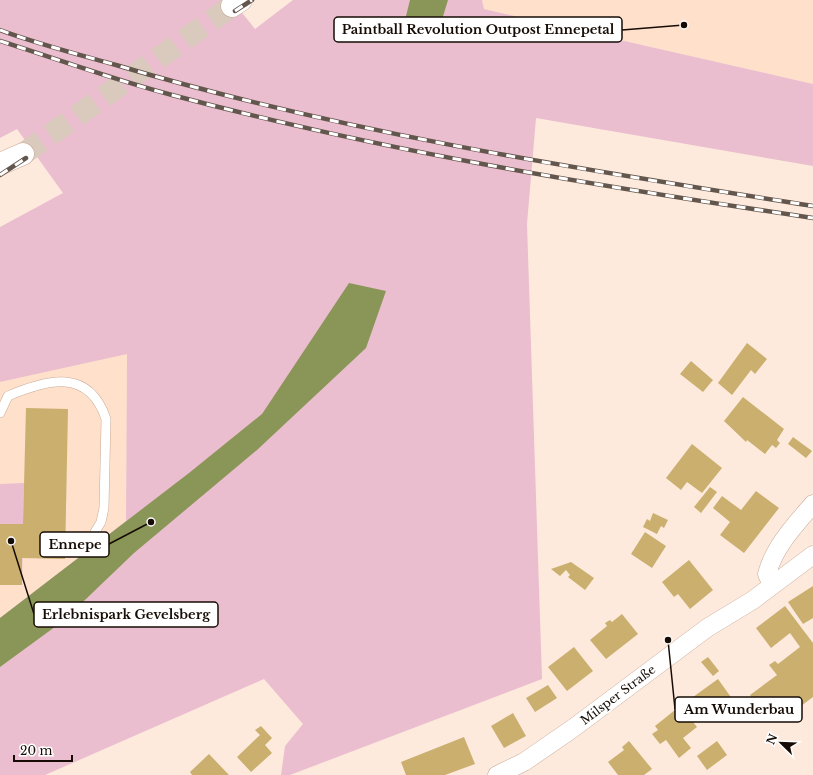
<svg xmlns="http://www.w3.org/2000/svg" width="813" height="775" font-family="'Libre Baskerville',serif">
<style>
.built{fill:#ffe0cb}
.green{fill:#eabece}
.water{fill:#8a9657}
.building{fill:#caaf6f}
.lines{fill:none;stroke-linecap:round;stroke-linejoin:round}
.primary-tunnel{stroke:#dac9bd;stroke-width:22;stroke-dasharray:22 11;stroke-linecap:butt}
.lane-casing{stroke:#c7a995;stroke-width:10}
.street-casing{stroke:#c7a995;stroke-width:19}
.primary-casing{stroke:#c7a995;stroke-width:23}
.lane{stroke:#fff;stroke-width:9}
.street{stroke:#fff;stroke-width:18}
.primary{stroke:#fff;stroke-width:22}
.rail-casing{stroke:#63564d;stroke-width:4.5}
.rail{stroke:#fff;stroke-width:3;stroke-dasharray:9;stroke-linecap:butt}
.labels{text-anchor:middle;stroke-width:4;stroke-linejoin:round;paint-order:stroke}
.street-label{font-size:12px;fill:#160c05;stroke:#fff}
.leader{fill:none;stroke:#160c05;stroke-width:1.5}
.callout-dot{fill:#160c05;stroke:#fff;stroke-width:1.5}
.callout{fill:#fff;stroke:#160c05;stroke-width:1.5}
.callout-label{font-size:13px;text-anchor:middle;font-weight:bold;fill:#160c05}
</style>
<rect width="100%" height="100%" fill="#fdeadd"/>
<path class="built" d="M482 0H813V84L484 9Z
M127 353 126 521 0 618V382Z"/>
<path class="green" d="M0 0H232L255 29 293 0H482L484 9 813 84V166L536 118 527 224 542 679 290 775H281L285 746 303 724 264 679 45 775H0V618L126 521 127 354 0 382V227L63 193 17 129 0 138Z
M24 483 22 585H0V484Z"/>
<path class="water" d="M410 0H448L438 33 404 24Z
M349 283 386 291 366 348 257 450 134 553 63 621 0 667V618L189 473 262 414Z"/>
<path class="building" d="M747 343 767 359 755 374 751 370 732 395 718 383Z
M691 361 713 380 703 392 680 374Z
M743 397 784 429 777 440 780 443 776 448 772 445 765 454 747 440 746 442 724 421Z
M26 408 68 409 65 559 22 558V585H0V524H23Z
M793 437 812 451 806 458 788 444Z
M692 444 722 468 702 493 687 482 681 490 666 478Z
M710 487 717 492 701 513 694 507Z
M756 491 779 508 744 553 720 535 730 522 713 508 722 496 741 510Z
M653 513 668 520 664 528 661 526 657 534 643 527 647 519 650 521Z
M645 532 666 546 652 568 631 554Z
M689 560 713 590 690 609 678 594 674 597 662 582Z
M571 562 594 578 585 590 568 577 570 575 566 570 560 576 551 569Z
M813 586V618L803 624 788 602Z
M785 606 813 643V697L801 706 794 698 787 703 784 699 764 714 750 695 777 675 769 665 775 661 778 664 800 647 790 633 771 648 756 628Z
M622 614 638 634 606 659 590 640 607 626 605 623 610 620 612 622Z
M574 647 593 671 567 691 548 667Z
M708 657 719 671 713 676 701 662Z
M718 679 738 707 728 715 726 712 712 722 693 697Z
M548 685 557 698 535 712 526 698Z
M680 706 697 727 683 738 691 748 679 758 666 740 660 744 652 734 658 730 655 726Z
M513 713 526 736 504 748 491 726Z
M261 726 272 738 265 745 272 753 251 772 237 757 260 735 255 730Z
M464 737 475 764 445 775H406L401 762Z
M629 741 652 769 644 775H618L608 762 624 750 622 747Z
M717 741 727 755 707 770 697 756Z
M209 754 229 775H192L190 772Z"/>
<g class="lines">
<path class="primary-tunnel" d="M23 154 232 6"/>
<defs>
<path id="lane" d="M0 413 8 396C48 379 89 368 106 419L104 508 101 522 95 532"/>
<path id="street" d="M772 585 767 574C774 547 795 525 813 504
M497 775 524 762 572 729 707 628 753 600 813 555"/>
<path id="primary" d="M232 6 241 0
M0 164 23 154"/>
</defs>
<use href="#lane" class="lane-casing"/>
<use href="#street" class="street-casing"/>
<use href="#primary" class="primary-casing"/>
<use href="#lane" class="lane"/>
<use href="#street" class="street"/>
<use href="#primary" class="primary"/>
<defs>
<path id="rail" d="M235 11 252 0
M0 30C38 44 77 54 116 65 344 133 579 169 813 206
M0 41C57 59 114 80 172 95 382 151 598 186 813 218
M0 175 26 158"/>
</defs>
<use href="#rail" class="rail-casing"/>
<use href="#rail" class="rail"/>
</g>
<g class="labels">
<g class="street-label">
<text transform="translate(618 695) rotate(-37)" y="4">Milsper Straße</text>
</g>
</g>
<path class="leader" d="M684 25L622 30M151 522L109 544M11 541L34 614M668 640L675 709"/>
<g class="callout-dot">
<circle cx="684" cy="25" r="4"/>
<circle cx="151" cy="522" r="4"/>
<circle cx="11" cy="541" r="4"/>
<circle cx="668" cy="640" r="4"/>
</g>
<g class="callout">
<rect x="334" y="17" width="288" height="25" rx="4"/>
<rect x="40" y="532" width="69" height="25" rx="4"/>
<rect x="34" y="602" width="184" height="25" rx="4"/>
<rect x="675" y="697" width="127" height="25" rx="4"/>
</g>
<g class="callout-label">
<text x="478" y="34">Paintball Revolution Outpost Ennepetal</text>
<text x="75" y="549">Ennepe</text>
<text x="126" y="619">Erlebnispark Gevelsberg</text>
<text x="739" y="714">Am Wunderbau</text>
</g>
<g transform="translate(781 743) rotate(293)" stroke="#ffffff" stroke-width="3" paint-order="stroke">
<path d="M0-3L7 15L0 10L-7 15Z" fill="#160c05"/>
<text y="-6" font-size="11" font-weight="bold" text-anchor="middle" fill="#160c05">N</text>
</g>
<path d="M14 755v6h58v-6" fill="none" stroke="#160c05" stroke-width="2"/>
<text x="20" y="755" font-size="12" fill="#160c05" stroke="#ffffff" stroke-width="3" paint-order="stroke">20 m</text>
</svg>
